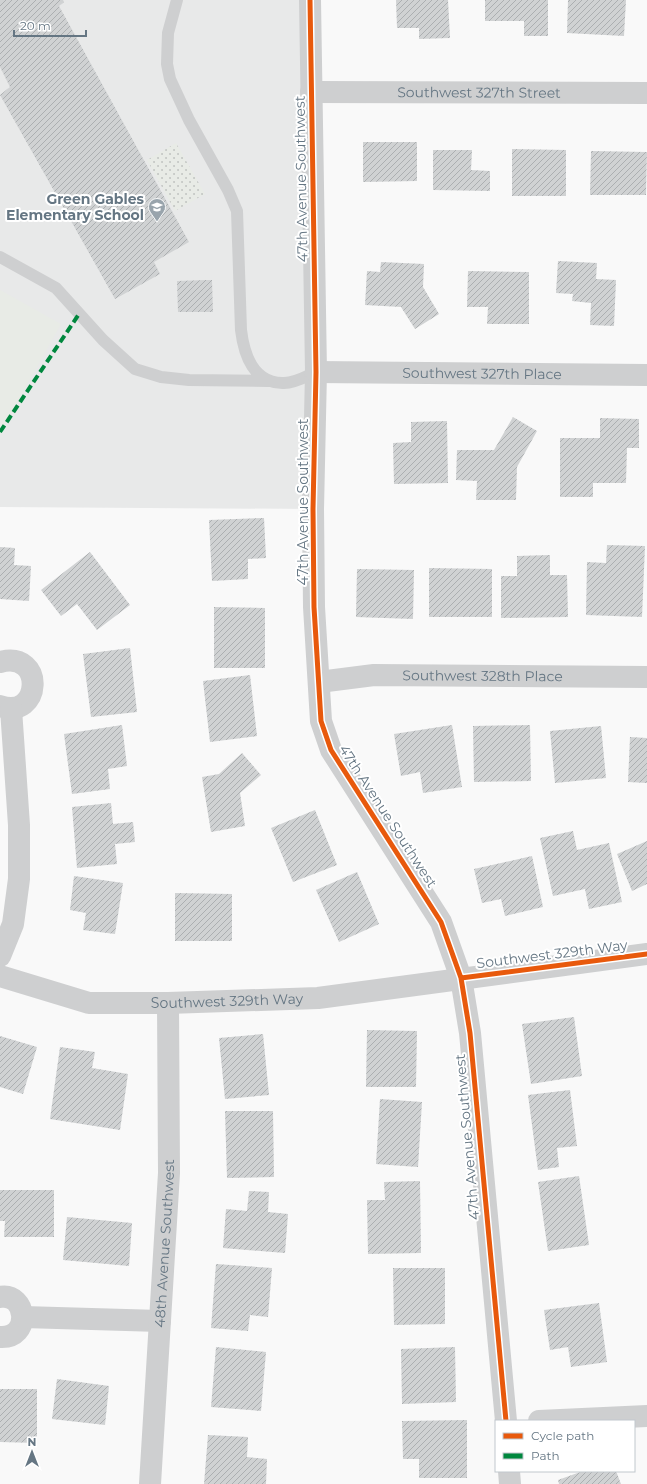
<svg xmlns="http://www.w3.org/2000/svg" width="647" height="1484" font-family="Montserrat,sans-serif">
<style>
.built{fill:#e8e9e9}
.grass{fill:url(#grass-dots)}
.pitch{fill:#e8ebe6}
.building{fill:url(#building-hatch)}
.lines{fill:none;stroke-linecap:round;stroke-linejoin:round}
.service{stroke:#cecfd0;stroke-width:12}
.minor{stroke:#cecfd0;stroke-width:22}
.quiet{stroke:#00873e;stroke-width:4;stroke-dasharray:8 4;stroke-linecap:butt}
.cycleway-casing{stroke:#fff;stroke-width:8}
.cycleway{stroke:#e8590c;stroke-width:5}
.labels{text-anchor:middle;stroke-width:4;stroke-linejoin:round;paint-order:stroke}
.street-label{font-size:14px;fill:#657683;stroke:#fff}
.poi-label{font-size:14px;font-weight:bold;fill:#657683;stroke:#fff;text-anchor:end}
</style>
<defs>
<pattern id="grass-dots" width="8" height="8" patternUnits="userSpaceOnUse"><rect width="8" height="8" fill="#e8ebe6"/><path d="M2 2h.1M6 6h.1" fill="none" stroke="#c0c3c0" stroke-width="1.8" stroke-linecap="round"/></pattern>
<pattern id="building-hatch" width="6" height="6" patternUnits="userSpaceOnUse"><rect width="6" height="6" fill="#d0d2d3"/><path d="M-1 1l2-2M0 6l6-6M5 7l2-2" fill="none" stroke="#acafb1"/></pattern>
</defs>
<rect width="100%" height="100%" fill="#f9f9f9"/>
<path class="built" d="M0 0H310L313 509 0 507Z"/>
<path class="grass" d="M176 143 205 194 175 211 147 160Z"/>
<path class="pitch" d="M0 290 61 324 0 433Z"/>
<path class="building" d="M0 0H63L64 2 59 6 189 242 154 262 160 274 115 299 0 95 10 87 0 67Z
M396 0H448L450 38 419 39V28H397Z
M485 0H548V36H524V21H485Z
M568 0H626L624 36 567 33Z
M363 142H417V181L363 182Z
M512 149 566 150V196H512Z
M433 150H472L471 170 490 171V191L433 190Z
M591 151 647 152 646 195H590Z
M558 261 597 263 596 279 616 280 614 326 590 325 591 303 572 301 573 294 556 293Z
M381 262 424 264 423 287 439 314 415 329 401 307 365 305 367 271 380 272Z
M468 271 529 272V324H487L488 307H467Z
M206 280H212L213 312H178L177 281Z
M513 417 537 431 517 467 516 500H476L477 481 456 480 457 450H494Z
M600 418 639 419V448H627L626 483H593V497H560V438H600Z
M447 421 448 483 394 484 393 443 411 442V422Z
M264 518 266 558 248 559V579L212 581 209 520Z
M607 545 645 546 642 617 586 615 587 562 606 563Z
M0 547 15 548 14 565 31 566 29 601 0 599Z
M90 552 130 605 97 630 77 604 61 616 41 590Z
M550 555V575H567L568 617 501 618V576H517V556Z
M429 568 492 569V617H429Z
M357 569 414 570 413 619 356 617Z
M214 607 265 608V668H214Z
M130 648 137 712 91 717 83 654Z
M250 675 257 736 210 742 203 681Z
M122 725 127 766 108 769 110 789 72 794 64 734Z
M452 725 462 787 423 793 420 772 401 776 394 734Z
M530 725 531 781 474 782 473 726Z
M601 726 606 778 555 783 550 731Z
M630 737 647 738V783L628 782Z
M242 753 261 775 240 793 245 826 211 832 202 777 219 774Z
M111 803 113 824 133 822 135 842 115 844 117 864 77 868 72 807Z
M315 810 337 865 293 882 271 828Z
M573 831 577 850 609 843 622 902 589 909 585 889 553 896 540 838Z
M647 841V884L632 891 617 854Z
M532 856 543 907 505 916 501 899 482 903 474 869Z
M357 872 379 924 339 942 316 890Z
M74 876 123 883 115 934 83 930 86 913 70 910Z
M175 893 232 894V941H175Z
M574 1017 582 1076 531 1084 522 1024Z
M367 1030 417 1031 416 1087H366Z
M263 1034 269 1095 225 1099 219 1038Z
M0 1036 37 1047 23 1094 0 1087Z
M60 1047 95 1052 92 1068 128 1074 120 1130 50 1119Z
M570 1090 577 1146 557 1148 559 1167 538 1170 528 1095Z
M380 1099 422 1102 418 1167 376 1164Z
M225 1111H273L274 1177 227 1178Z
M579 1176 589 1245 548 1251 538 1182Z
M420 1181 421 1253 368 1254 367 1200H385L384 1182Z
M0 1190H54V1237H4L5 1221H0Z
M249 1191 269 1192 268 1212 288 1214 285 1253 223 1248 226 1209 247 1211Z
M67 1217 132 1223 129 1266 63 1260Z
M216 1264 272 1268 268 1317 250 1315 248 1331 211 1328Z
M393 1268H445V1324L394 1325Z
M599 1303 607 1362 571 1367 568 1347 550 1350 544 1310Z
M216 1347 266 1352 261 1411 211 1407Z
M455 1347 456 1402 402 1404 401 1349Z
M57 1379 109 1386 105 1425 52 1419Z
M0 1389H37V1443L0 1442Z
M467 1420V1478H419V1459H403L402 1421Z
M208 1435 248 1437 247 1457 267 1459 266 1484H204Z
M583 1471H616L621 1484H559L558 1480Z"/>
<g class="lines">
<path class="service" d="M177 0 168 33 167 64 170 79 189 120 228 190 237 211 241 330C244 355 254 384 284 383 295 383 307 376 316 372
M0 257 56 288 103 340 135 369 161 377 189 380 268 381"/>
<g class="minor">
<path d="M310 0 316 372 313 509 314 607 321 721 331 750 441 922 461 978 470 1033 506 1421"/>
<path id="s1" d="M311 92 647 93"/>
<path id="s2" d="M316 372 647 375"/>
<path d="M0 662C46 650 41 721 0 706"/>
<path id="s3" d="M319 682 374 675 647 677"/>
<path d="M0 956 13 924 19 879V825L11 709"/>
<path id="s4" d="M0 976 89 1003H168L318 998 647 954"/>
<path d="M0 1297C27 1292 32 1339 0 1337"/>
<path d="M23 1317 160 1321"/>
<path d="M539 1421 647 1416"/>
<path d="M509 1471 510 1484"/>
<path id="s5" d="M150 1484 169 1173 168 1003"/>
</g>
<path class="quiet" d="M0 432 79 314"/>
<defs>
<path id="cycleway" d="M310 0 316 372 313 509 314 607 321 721 331 750 441 922 461 978 470 1033 506 1421
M461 978 647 954"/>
</defs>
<use href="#cycleway" class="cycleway-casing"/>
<use href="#cycleway" class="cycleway"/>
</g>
<defs>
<symbol id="school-pin" viewBox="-11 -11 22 30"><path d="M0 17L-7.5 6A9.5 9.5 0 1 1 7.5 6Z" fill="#99a4ac" stroke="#fff"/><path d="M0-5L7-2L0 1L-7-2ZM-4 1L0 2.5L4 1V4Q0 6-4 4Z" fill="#fff"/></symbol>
</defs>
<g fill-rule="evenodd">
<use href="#school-pin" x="147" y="197" width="20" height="27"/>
</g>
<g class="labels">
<g class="street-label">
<text dy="5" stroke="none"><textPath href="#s1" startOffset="168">Southwest 327th Street</textPath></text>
<text transform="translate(301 179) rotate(-91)" y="5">47th Avenue Southwest</text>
<text dy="5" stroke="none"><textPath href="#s2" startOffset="166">Southwest 327th Place</textPath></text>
<text transform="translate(303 502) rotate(-90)" y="5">47th Avenue Southwest</text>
<text dy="5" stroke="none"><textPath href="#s3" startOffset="164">Southwest 328th Place</textPath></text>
<text transform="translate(388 816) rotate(57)" y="5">47th Avenue Southwest</text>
<text transform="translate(552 954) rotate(-7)" y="5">Southwest 329th Way</text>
<text dy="5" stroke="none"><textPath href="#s4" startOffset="231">Southwest 329th Way</textPath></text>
<text transform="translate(467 1137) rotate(-95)" y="5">47th Avenue Southwest</text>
<text dy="5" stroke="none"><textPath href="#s5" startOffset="241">48th Avenue Southwest</textPath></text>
</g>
<g class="poi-label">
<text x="144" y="204">Green Gables<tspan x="144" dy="16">Elementary School</tspan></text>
</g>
</g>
<rect x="495" y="1420" width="140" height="52" fill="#ffffff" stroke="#c1c8cd"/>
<rect x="503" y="1433" width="20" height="6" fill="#e8590c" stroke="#c1c8cd"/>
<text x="531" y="1440" font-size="12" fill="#657683">Cycle path</text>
<rect x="503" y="1453" width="20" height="6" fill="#00873e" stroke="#c1c8cd"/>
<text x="531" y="1460" font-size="12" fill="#657683">Path</text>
<g transform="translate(32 1452)" stroke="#ffffff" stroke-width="3" paint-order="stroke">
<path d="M0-3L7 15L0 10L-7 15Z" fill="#657683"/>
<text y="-6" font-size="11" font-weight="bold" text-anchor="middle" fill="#657683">N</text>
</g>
<path d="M14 30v6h72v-6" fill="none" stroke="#657683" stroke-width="2"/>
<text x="20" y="30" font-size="12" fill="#657683" stroke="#ffffff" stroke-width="3" paint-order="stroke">20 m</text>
</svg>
